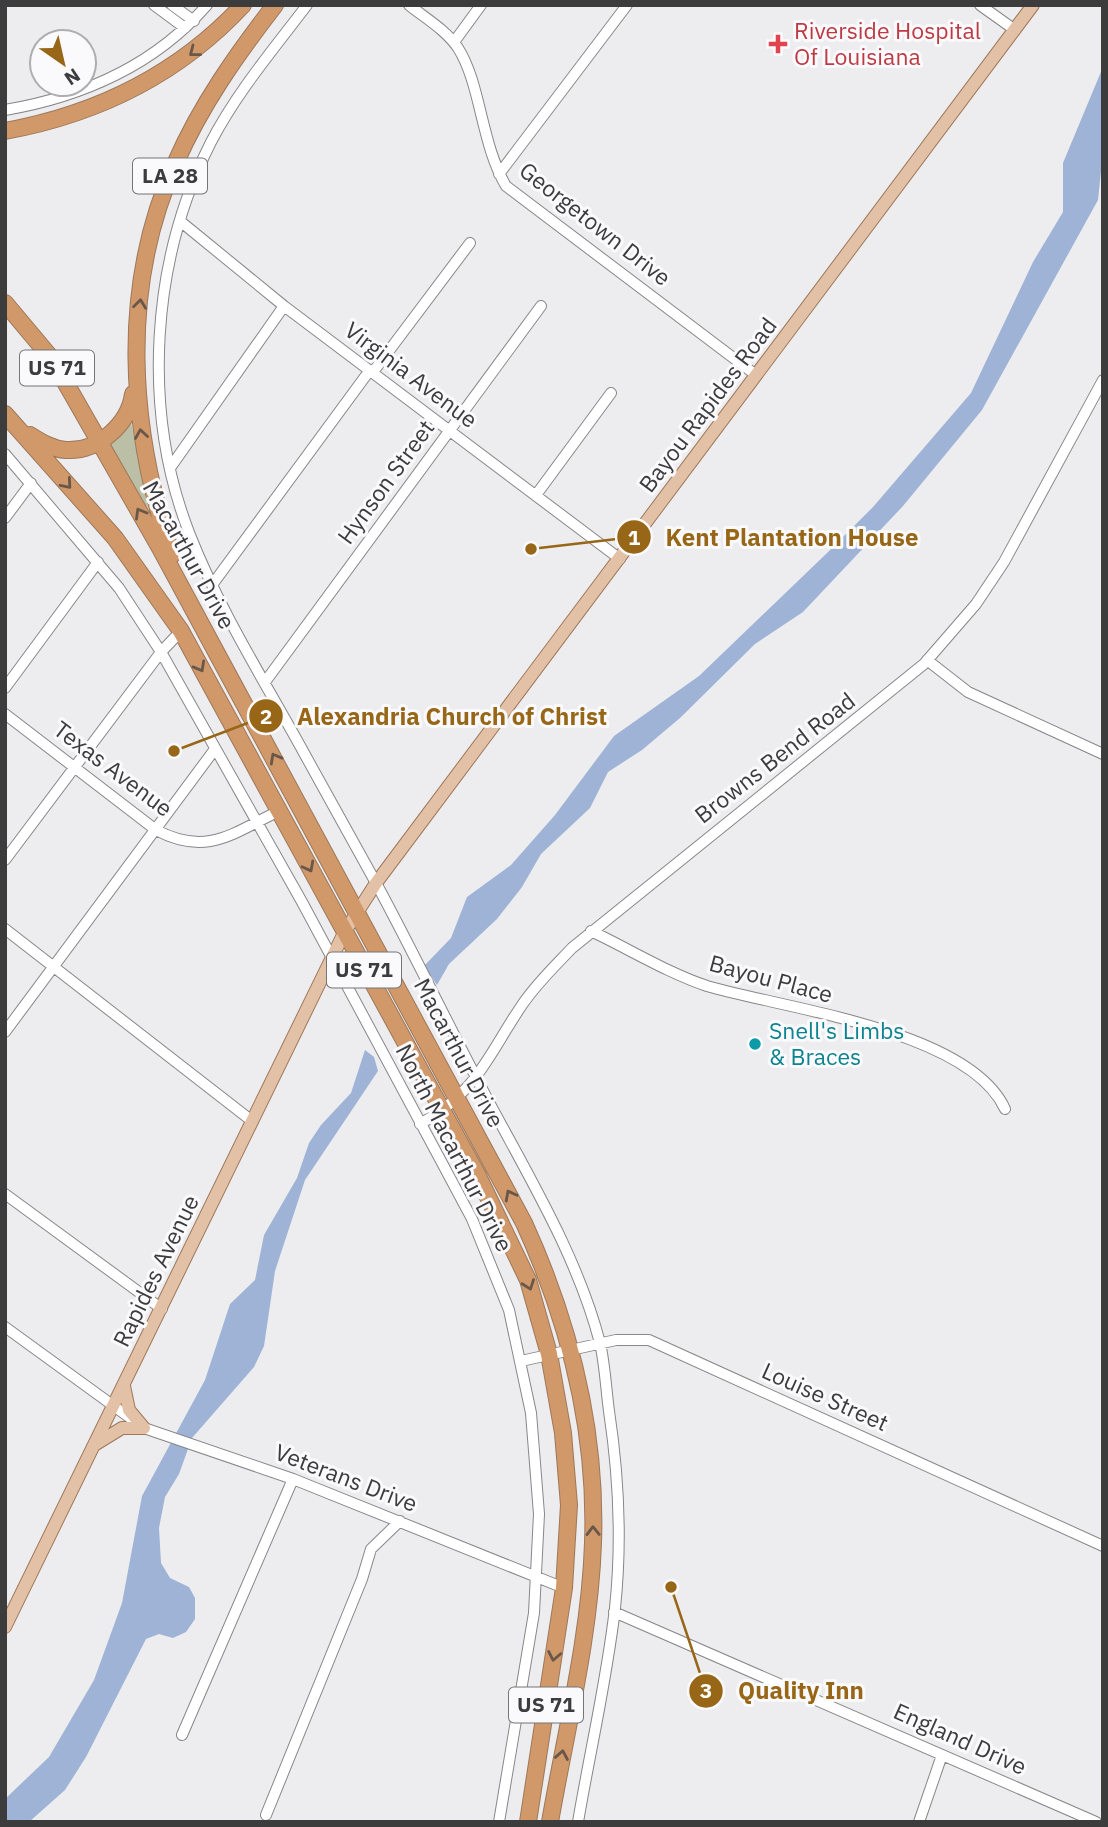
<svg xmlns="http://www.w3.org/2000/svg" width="1108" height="1827" font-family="'IBM Plex Sans',sans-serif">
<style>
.green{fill:#bbbfa6}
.water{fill:#9eb3d5}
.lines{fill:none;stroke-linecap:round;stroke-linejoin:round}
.minor-casing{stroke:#878789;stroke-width:12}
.major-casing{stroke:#9d785a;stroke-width:14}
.highway-casing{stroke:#9d785a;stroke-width:18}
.minor{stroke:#fff;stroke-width:10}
.major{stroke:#e3c1a6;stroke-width:12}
.highway{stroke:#d1986a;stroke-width:16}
.oneway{stroke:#69584a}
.health-dot{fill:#e0444e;stroke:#fafafd;stroke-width:2.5}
.culture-dot{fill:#0f9aa8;stroke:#fafafd;stroke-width:2.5}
.labels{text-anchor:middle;stroke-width:6;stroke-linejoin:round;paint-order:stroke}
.shield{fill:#fafafd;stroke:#757577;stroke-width:2}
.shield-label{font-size:21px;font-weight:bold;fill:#3c3c3d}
.health-label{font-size:23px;fill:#be3a42;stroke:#fafafd;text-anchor:start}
.street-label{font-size:23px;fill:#3c3c3d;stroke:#fafafd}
.culture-label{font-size:23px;fill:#0d838f;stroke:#fafafd;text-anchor:start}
.leader{fill:none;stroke:#976717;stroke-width:2.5}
.callout-dot{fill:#976717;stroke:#fafafd;stroke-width:2.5}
.mark-label{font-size:21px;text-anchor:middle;font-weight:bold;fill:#fff}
.callout-label{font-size:24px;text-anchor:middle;font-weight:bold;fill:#976717;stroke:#fafafd;stroke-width:6;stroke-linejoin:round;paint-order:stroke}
</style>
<rect width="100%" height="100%" fill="#ededf0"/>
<path class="green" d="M131 422 149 514 110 444Z"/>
<path class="water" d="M1103 67V152L1098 200 982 410 903 506 803 612 755 644 680 718 642 750 608 772 590 808 541 854 522 887 497 919 449 964 437 985 424 966 451 938 467 897 511 865 555 815 614 736 699 676 826 554 873 507 971 393 1033 262 1063 212V163Z
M365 1050 374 1057 378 1071 305 1180 275 1271 264 1346 254 1367 192 1438 179 1474 165 1497 159 1528 161 1563 170 1578 189 1587 195 1598V1619L186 1632 173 1638 159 1634 146 1639 86 1757 65 1790 29 1822H5V1799L49 1757 94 1680 122 1603 142 1496 205 1380 230 1304 255 1280 264 1235 297 1178 309 1143 321 1125 351 1093Z"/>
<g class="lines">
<defs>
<path id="minor" d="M154 5 185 28
M172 5 194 21
M307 5C273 50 237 92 211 142 151 261 141 410 190 535 220 611 265 682 304 753 328 797 352 839 376 883 415 955 450 1029 489 1102 530 1179 578 1258 600 1343 605 1365 606 1389 609 1411 619 1477 622 1542 615 1608 607 1679 590 1751 578 1822
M409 5C425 18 446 30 458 48 481 84 481 144 506 186L756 375
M980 5 1015 30
M454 42 481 5
M5 110C82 97 155 65 207 5
M499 174 627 5
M180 221 284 306 620 559
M373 372 470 243
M5 454 119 588 161 652 302 902 441 1161 472 1219 509 1310 531 1413 539 1514 534 1613 499 1822
M170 468 284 306
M536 495 611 393
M5 518 31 483
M212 585 370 370
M927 660 968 692 1103 754
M265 682 541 306
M5 688 98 562
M5 714 156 830C207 857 233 833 279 811
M5 860 161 652 181 631
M5 929 252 1121
M591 931C629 949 668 973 707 986 785 1009 969 1030 1005 1109
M5 1032 215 749
M420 1124C477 1093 488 1055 522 1005 536 984 555 966 572 948L924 664 976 604 1004 562 1103 380
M5 1194 162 1309
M5 1327 144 1428 293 1479 564 1588
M521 1361 616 1340H649L1103 1546
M614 1612 1096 1822
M182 1735 293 1479
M266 1815 362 1579 371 1549 400 1521
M919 1822 942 1755"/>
<path id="major" d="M124 1386 129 1410 144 1428
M96 1444 122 1428H144
M5 1627 344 933 376 883 1033 5"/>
<path id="highway" d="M5 131C98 114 178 75 243 5
M5 303 52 359 160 548 524 1223C570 1324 597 1431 593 1543 590 1636 566 1730 550 1822
M5 414 115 538 181 631 477 1174 528 1280 549 1354 563 1433 569 1505 564 1588 528 1822
M30 435C41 442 52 449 66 450 98 452 129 424 133 394
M172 555C129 429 119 287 176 162 201 105 237 54 275 5"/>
</defs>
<use href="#minor" class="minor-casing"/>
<use href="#major" class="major-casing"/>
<use href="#highway" class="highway-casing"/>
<use href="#minor" class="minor"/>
<use href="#major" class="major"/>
<use href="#highway" class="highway"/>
</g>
<defs><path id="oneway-chevron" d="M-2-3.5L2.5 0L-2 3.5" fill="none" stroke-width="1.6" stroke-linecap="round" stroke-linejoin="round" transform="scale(1.75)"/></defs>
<g class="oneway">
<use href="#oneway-chevron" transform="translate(194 52) rotate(142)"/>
<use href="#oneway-chevron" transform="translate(140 304) rotate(-83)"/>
<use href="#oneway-chevron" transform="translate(141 434) rotate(-99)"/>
<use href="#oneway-chevron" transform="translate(67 484) rotate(49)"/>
<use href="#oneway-chevron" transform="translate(140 513) rotate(-120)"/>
<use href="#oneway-chevron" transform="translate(200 667) rotate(61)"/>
<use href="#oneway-chevron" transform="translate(275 758) rotate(-119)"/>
<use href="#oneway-chevron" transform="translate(309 867) rotate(62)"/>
<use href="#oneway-chevron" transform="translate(510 1195) rotate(-118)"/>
<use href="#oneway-chevron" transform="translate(529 1285) rotate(70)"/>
<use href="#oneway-chevron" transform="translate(593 1531) rotate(-91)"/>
<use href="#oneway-chevron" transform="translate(554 1656) rotate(101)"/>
<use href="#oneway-chevron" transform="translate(562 1755) rotate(-80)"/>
</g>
<path class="health-dot" d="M774.5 33.5h7v7h7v7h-7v7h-7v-7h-7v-7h7z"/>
<circle class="culture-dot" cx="755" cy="1044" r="7"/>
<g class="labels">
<g class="shield">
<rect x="133" y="158.5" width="74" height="35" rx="5"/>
<rect x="20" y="350.5" width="74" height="35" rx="5"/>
<rect x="327" y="952.5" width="74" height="35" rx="5"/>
<rect x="509" y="1687.5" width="74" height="35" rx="5"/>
</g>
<g class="shield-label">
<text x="170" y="183">LA 28</text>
<text x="57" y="375">US 71</text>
<text x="364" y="977">US 71</text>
<text x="546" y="1712">US 71</text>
</g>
<g class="health-label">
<text x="794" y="39">Riverside Hospital<tspan x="794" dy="26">Of Louisiana</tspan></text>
</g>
<g class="street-label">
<text transform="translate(595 224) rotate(38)" y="8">Georgetown Drive</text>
<text transform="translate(411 375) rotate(37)" y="8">Virginia Avenue</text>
<text transform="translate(708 405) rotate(-53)" y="8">Bayou Rapides Road</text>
<text transform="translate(386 482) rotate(-54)" y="8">Hynson Street</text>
<text transform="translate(189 555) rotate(61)" y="8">Macarthur Drive</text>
<text transform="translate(775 758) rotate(-38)" y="8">Browns Bend Road</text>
<text transform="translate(113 769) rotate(37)" y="8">Texas Avenue</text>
<text transform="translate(771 979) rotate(15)" y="8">Bayou Place</text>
<text transform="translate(459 1053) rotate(62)" y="8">Macarthur Drive</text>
<text transform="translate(454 1148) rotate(63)" y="8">North Macarthur Drive</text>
<text transform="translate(156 1271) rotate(-64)" y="8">Rapides Avenue</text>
<text transform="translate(825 1397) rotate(24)" y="8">Louise Street</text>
<text transform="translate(346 1478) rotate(21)" y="8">Veterans Drive</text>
<text transform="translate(960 1739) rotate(24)" y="8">England Drive</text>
</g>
<g class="culture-label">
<text x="769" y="1039">Snell's Limbs<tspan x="769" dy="26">&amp; Braces</tspan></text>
</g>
</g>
<path class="leader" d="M531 549L634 537M174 751L266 716M671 1587L706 1691"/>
<g class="callout-dot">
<circle cx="531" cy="549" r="7"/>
<circle cx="174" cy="751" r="7"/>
<circle cx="671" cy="1587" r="7"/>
<circle cx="634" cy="537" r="18"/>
<circle cx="266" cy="716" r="18"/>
<circle cx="706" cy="1691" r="18"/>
</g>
<g class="mark-label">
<text x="634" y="545">1</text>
<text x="266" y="724">2</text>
<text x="706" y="1698">3</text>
</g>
<g class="callout-label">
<text x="792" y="546">Kent Plantation House</text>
<text x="452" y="725">Alexandria Church of Christ</text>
<text x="801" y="1699">Quality Inn</text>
</g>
<rect width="1108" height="1827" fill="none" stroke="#3c3c3d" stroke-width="14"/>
<g transform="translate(63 63) rotate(146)"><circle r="33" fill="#fafafd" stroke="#aeaeb0" stroke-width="2"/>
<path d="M0-5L12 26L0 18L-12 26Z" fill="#976717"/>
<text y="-10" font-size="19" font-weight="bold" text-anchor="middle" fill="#3c3c3d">N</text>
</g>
</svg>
